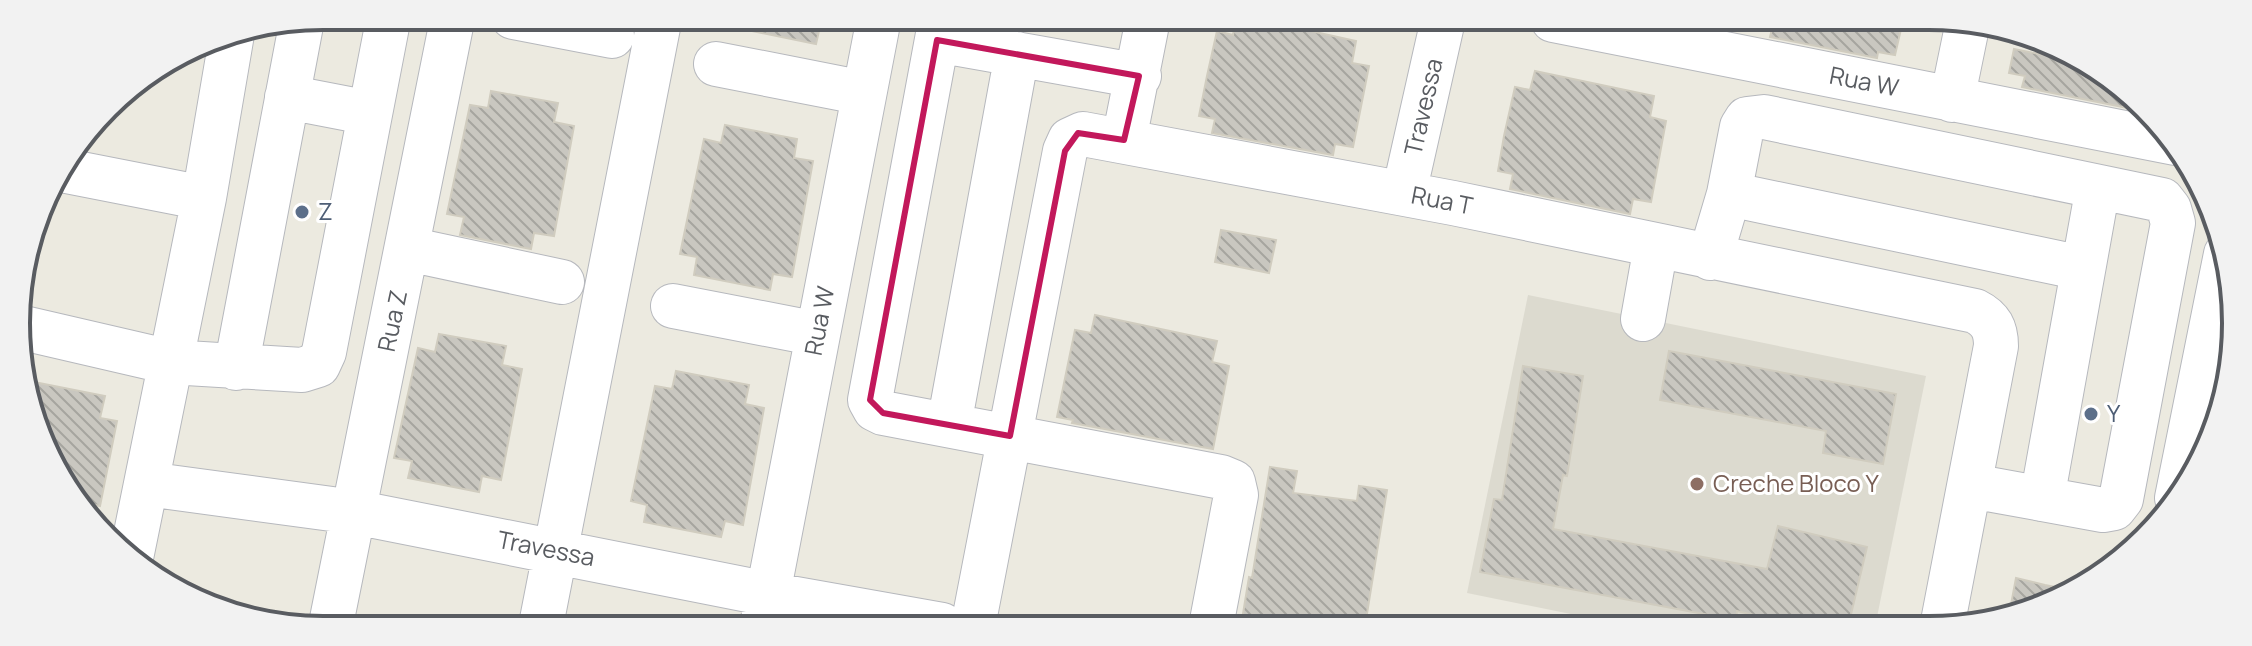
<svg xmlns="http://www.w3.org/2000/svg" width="2252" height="646" font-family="Manrope,sans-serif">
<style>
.education{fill:#dcdacf}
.building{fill:url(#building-back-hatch);stroke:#d0ccbf;stroke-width:2}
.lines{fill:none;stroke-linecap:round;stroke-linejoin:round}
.minor-casing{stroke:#b6b8bd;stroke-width:46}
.minor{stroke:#fff;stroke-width:44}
.marked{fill:none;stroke:#c2185b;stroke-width:6;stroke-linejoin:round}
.service-dot{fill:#5c6f8a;stroke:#fff;stroke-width:3}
.education-dot{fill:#8d6e63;stroke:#fff;stroke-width:3}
.labels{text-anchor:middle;stroke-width:6;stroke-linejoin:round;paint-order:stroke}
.street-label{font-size:24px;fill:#595c61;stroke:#fff}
.service-label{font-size:24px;fill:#4e5e75;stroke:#fff;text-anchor:start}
.education-label{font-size:24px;fill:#785e54;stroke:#fff;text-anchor:start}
.rim{fill:none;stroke:#595c61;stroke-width:4}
</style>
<defs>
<pattern id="building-back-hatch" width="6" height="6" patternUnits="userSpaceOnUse" patternTransform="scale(2)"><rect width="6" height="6" fill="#c9c7c0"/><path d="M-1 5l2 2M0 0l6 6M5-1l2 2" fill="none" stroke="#a6a59f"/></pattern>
</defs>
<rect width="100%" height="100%" fill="#eceae0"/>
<path class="education" d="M1528 295 1926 376 1875 627H1635L1467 593Z"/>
<path class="building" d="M743 17 822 18 816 44 742 29Z
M1236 19H1256L1356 41 1352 63 1369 66 1353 147 1335 144 1333 155 1212 133 1215 119 1199 116 1207 76 1217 31 1233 35Z
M1774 21H1865L1901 29 1895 55 1878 52 1877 58 1770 37Z
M2014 49 2055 57 2057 50 2099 68 2130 98 2128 108 2022 87 2025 76 2009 73Z
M1535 71 1654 96 1650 117 1666 121 1651 202 1633 199 1630 214 1510 189 1513 174 1498 171 1504 136 1515 87 1530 90Z
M491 91 558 103 554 122 574 126 554 236 534 233 531 249 460 235 464 217 447 214 470 105 488 108Z
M725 125 797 139 794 158 813 161 792 277 773 274 770 290 694 275 697 257 680 254 704 139 721 143Z
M1221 230 1276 240 1269 273 1215 262Z
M1095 315 1217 341 1212 362 1229 366 1213 449 1072 423 1073 420 1057 417 1075 330 1091 333Z
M439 334 506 346 502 365 522 369 501 480 482 476 479 492 408 478 412 461 394 458 418 348 435 352Z
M1669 351 1896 394 1883 464 1823 453 1826 431 1660 400Z
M1523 366 1583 376 1567 476 1563 475 1553 529 1767 569 1778 526 1867 547 1848 627H1804L1737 611 1736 620 1480 572 1494 499 1502 500Z
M676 371 749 385 745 404 764 408 743 525 725 521 721 537 644 522 647 505 631 501 655 386 672 389Z
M24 380 105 396 100 418 117 421 100 506 74 500 27 403Z
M1270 467 1297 471 1293 493 1357 501 1359 486 1387 490 1365 626H1241L1249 577 1252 578Z
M2016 578 2045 585 2076 591 2064 599 2009 615Z"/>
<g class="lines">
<defs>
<path id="minor" d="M513 17 612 36
M941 18 870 400 875 409 883 413 1221 477 1233 482 1236 495 1211 626
M1553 20 2175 143
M937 40 1139 76
M716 64 864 93
M287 97 370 113
M1952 100 1968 22
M1124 140 1148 19
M61 170 204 198
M1404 193 1443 20
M1729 194 2082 268
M408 249 562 282
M1710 258 1729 194 1742 127 1747 119 1764 117 2162 200 2169 209 2173 223 2121 499 2114 508 2103 510 1971 486
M673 306 818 334
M1643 319 1656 246
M19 327 170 362 302 370 318 365 324 352 389 16
M236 368 302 20
M949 425 1017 54
M147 484 354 512 768 594 942 625
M2177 498 2226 254
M2042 499 2098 187
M131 558 204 198 232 34
M331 624 453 16
M541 625 660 17
M762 625 879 18
M973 626 1065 151 1070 140 1083 134 1453 203 1975 311C1991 319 1996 329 1996 346L1942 627"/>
</defs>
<use href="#minor" class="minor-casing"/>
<use href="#minor" class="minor"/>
</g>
<path class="marked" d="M937 40 1139 76 1124 140 1078 133 1065 151 1010 436 883 413 870 400Z"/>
<g class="service-dot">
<circle cx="302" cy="212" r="8"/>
<circle cx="2091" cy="414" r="8"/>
</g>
<circle class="education-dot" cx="1697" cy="484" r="8"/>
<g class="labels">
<g class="street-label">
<text transform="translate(1864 82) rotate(11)" y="8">Rua W</text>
<text transform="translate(1424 107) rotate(-77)" y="8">Travessa</text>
<text transform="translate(1442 201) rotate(11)" y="8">Rua T</text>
<text transform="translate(393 321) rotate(-78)" y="8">Rua Z</text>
<text transform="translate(820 321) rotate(-79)" y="8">Rua W</text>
<text transform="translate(546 549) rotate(11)" y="8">Travessa</text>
</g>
<g class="service-label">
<text x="318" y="220">Z</text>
<text x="2107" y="422">Y</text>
</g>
<g class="education-label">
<text x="1713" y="492">Creche Bloco Y</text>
</g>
</g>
<path d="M0 0H2252V646H0ZM323 30H1929A293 293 0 0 1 2222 323V323A293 293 0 0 1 1929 616H323A293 293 0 0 1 30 323V323A293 293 0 0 1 323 30Z" fill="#f2f2f2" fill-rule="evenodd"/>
<path class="rim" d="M323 30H1929A293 293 0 0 1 2222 323V323A293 293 0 0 1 1929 616H323A293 293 0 0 1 30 323V323A293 293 0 0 1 323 30Z"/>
</svg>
